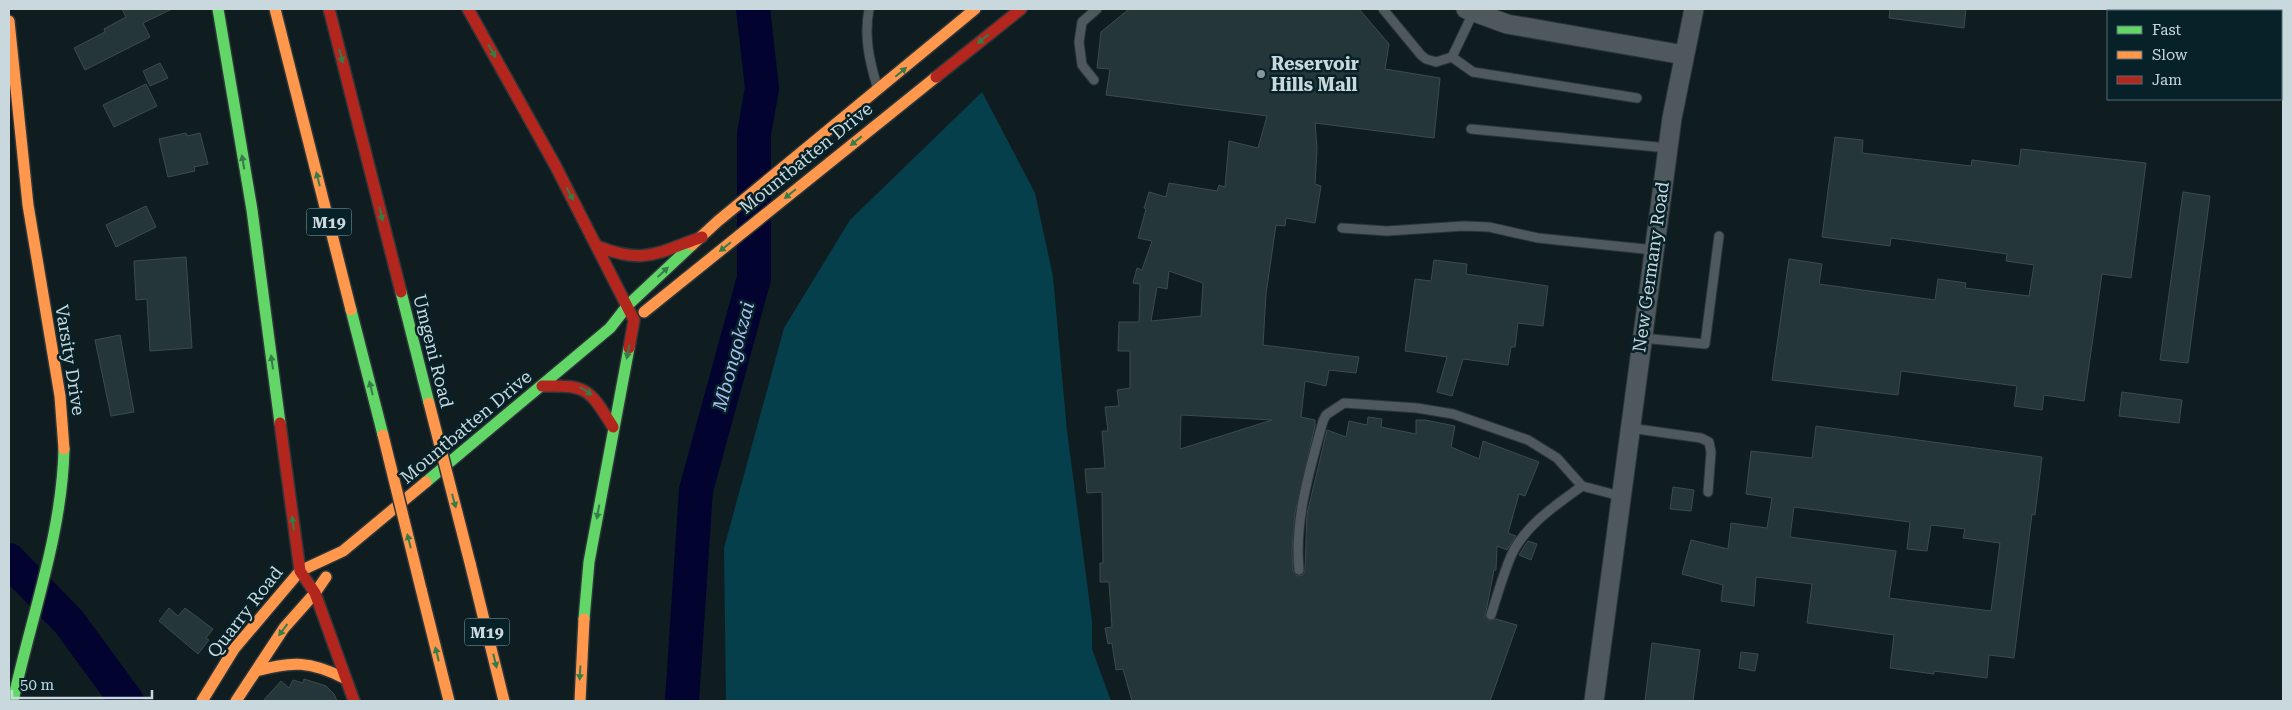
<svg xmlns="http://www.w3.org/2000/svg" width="2292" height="710" font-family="'Roboto Serif',serif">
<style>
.green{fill:#063f4c}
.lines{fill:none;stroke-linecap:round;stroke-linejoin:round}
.river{stroke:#030330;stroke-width:34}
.building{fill:#243638;stroke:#3e4a4d;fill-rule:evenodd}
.lane-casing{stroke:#2c3639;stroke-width:11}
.street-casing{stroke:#2c3639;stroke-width:21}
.fast-casing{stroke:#2c3639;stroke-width:14}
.slow-casing{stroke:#2c3639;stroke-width:14}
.jam-casing{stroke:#2c3639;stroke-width:14}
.lane{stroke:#4f585c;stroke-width:9}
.street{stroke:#4f585c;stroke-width:19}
.fast{stroke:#63d668;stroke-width:11}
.slow{stroke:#ff974d;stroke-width:11}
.jam{stroke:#b3261e;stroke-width:11}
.slow-bridge-casing{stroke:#2c3639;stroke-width:14;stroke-linecap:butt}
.slow-bridge{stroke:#ff974d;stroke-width:11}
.oneway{fill:#357c48}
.poi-dot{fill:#88979b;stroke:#072129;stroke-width:2}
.labels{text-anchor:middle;stroke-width:5;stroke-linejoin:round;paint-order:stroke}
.shield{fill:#072129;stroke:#8fa1a7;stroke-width:1}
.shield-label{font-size:16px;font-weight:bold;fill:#c9d8dd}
.poi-label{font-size:18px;font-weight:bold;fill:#c9d8dd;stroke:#072129;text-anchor:start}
.street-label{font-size:18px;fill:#c9d8dd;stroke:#072129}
.water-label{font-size:19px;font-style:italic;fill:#aabef3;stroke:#072129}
</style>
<rect width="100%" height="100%" fill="#0f1d21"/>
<path class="green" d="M982 92 1035 193 1053 277 1067 431 1092 621V649L1111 701H726L724 548 784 328 850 220Z"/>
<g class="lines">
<path class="river" d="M9 560 69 622 127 701
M682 701 696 490 754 278V134L762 88 753 9"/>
</g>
<path class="building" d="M122 9H172L143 23 150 37 85 70 74 48 105 32 104 29 126 17Z
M1129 9H1359L1389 44 1385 69 1440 78 1434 138 1315 123 1317 148 1315 184 1321 186 1315 223 1286 218 1285 226 1276 225 1266 294 1263 345 1359 357 1356 373 1329 370 1326 386 1305 381 1301 417 1315 420V426L1295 513 1292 551 1293 571 1297 576 1303 575 1305 570 1307 514 1327 430 1346 437 1349 421 1367 425 1368 417 1382 419 1381 427 1416 434V420H1425L1455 426 1451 447 1479 459 1483 441 1539 462 1525 496 1519 494 1508 533 1516 536 1507 550 1497 546 1496 570H1494L1485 617 1490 621 1496 619 1517 625 1490 701H1132L1123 669 1116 670 1112 643 1108 644 1105 628 1112 627 1109 582H1100V563H1103L1102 492 1087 493 1085 469 1105 468 1102 431H1108L1105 407 1119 406 1117 390 1130 388V351H1118L1119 322H1139L1140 284 1133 283 1137 268 1142 270 1152 241 1138 238 1146 209 1144 208 1149 192 1166 197 1169 183 1217 191 1219 185 1225 187 1229 141 1258 148 1267 116 1106 95 1110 69 1097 68 1101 32ZM1169 271 1203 283 1201 316 1151 321 1157 287 1167 289ZM1181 415 1272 420 1180 449Z
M1890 9H1966L1964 28 1889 18Z
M160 63 168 78 150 86 143 71Z
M146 84 157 106 114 127 103 105Z
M186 133 187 136 200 133 208 164 194 167 195 171 168 177 159 139Z
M1835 137 1863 140 1862 153 1971 166 1972 160 2019 166 2021 149 2146 163 2131 278 2102 274 2084 401 2044 395 2042 410 2014 406 2017 386 1901 371 1898 395 1772 380 1789 259 1822 264 1819 284 1935 300 1938 279 1966 283 1965 288 2029 296 2034 265 2006 261 2007 254 1891 238 1890 246 1822 237Z
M2183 192 2210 196 2188 363 2160 360Z
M146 206 156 227 116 247 106 225Z
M186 257 192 348 150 351 147 299 136 300 134 261Z
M1434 260 1467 264 1466 274 1548 286 1543 326 1518 323 1515 347H1511L1508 365 1463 359 1452 396 1437 392 1447 357 1405 351 1415 279 1431 281Z
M120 335 134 412 111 416 95 340Z
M2122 392 2182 400 2179 423 2119 416Z
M1816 426 2042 457 2035 515 2032 514 2014 658 1989 655 1987 678 1934 671V674L1890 668 1894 635 1807 623 1812 584 1756 577 1754 606 1721 601 1723 585 1682 574 1691 540 1728 549 1731 523 1767 528 1772 498 1746 494 1751 451 1812 458ZM1794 507 1910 522 1907 549 1927 551 1931 525 1965 529 1963 538 2000 543 1991 611 1889 598 1896 551 1790 537Z
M1673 487 1694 490 1691 511 1670 509Z
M1528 541 1537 544 1531 560 1519 555Z
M169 608 178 616 185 608 213 629 206 638 209 640 198 654 159 621Z
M1652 643 1700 650 1693 701H1645Z
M1741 652 1758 654 1755 671 1739 668Z
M304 679 326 686 334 694 337 701H263L281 681 289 688 293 680 303 683Z"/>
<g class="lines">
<defs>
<path id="lane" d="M869 9C864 36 869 60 877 86
M1383 9 1421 55 1426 59 1436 62 1452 57 1473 13
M1452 57 1473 72 1637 98
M1094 80 1082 65 1079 42 1082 22 1097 9
M1471 129 1668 148
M1342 228 1387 231 1464 226 1489 227 1538 238 1654 250
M1642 338 1705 344 1719 236
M1630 428 1701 438 1709 442 1711 452 1708 492
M1299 570C1294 520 1310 469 1323 421L1326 415 1344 403 1417 408 1453 414 1528 440 1557 458 1582 486 1620 496
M1491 615C1497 596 1503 575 1511 556 1525 525 1556 505 1582 486"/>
<path id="street" d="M1466 9 1507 24 1684 55
M1594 701 1672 118 1694 9"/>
<path id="fast" d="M218 9 252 210 280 423
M401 292 429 403
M351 310 383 435
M426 482 610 328 628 305 692 245
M584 619 589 562 629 348
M13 701C31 617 62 535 64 449"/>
<path id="slow" d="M275 9 351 310
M9 21 28 205 60 396 64 449
M692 245 718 221 975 9
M644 312 936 77
M470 563 504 701
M421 589 449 701
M256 671C292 661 310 661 344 678
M202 701 234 649 300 571 343 551 426 482
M236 701 284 628 315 593 326 577
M580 701 584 619"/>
<path id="jam" d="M329 9 401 292
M468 9 555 165 634 320 629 348
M936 77 1021 9
M597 246C644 265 657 253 702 237
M542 386C588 385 589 389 613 427
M280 423 300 571 315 593 354 701"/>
</defs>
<use href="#lane" class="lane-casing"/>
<use href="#street" class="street-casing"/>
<use href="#fast" class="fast-casing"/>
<use href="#slow" class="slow-casing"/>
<use href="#jam" class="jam-casing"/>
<use href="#lane" class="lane"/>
<use href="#street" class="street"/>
<use href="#fast" class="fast"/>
<use href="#slow" class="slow"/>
<use href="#jam" class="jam"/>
<defs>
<path id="slow-bridge" d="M429 403 470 563
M383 435 421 589"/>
</defs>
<use href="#slow-bridge" class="slow-bridge-casing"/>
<use href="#slow-bridge" class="slow-bridge"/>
</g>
<defs><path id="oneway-solid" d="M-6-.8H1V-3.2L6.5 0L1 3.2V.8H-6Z" transform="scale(1.25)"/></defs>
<g class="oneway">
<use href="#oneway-solid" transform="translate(983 39) rotate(141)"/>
<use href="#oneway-solid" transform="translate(492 51) rotate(61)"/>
<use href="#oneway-solid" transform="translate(341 56) rotate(76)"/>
<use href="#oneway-solid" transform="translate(901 72) rotate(-40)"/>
<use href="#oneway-solid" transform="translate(856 141) rotate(141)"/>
<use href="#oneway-solid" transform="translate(243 162) rotate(-100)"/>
<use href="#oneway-solid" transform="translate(318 179) rotate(-104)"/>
<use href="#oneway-solid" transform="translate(570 194) rotate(63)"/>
<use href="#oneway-solid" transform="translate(790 194) rotate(141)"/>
<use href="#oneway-solid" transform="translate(381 214) rotate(76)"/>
<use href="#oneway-solid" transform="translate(725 247) rotate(141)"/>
<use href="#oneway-solid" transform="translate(663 272) rotate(-43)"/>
<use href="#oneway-solid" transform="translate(628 352) rotate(101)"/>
<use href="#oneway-solid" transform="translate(272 362) rotate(-98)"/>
<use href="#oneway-solid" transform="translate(371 388) rotate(-104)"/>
<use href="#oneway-solid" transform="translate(586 391) rotate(33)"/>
<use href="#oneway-solid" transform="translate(454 501) rotate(75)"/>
<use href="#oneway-solid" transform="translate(598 512) rotate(100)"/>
<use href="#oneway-solid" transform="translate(293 523) rotate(-98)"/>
<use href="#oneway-solid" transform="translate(409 541) rotate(-104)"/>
<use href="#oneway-solid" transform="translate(283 630) rotate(126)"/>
<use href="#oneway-solid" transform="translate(437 654) rotate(-104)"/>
<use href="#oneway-solid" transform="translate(495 661) rotate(76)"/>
<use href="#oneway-solid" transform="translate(580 673) rotate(93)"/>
</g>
<circle class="poi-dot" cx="1261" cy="74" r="5"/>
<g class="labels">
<g class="shield">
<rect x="306.5" y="208.5" width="45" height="27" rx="4"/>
<rect x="464.5" y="618.5" width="45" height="27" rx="4"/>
</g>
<g class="shield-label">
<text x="329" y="228">M19</text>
<text x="487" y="638">M19</text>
</g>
<g class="poi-label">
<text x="1271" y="70">Reservoir<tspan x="1271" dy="21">Hills Mall</tspan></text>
</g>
<g class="street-label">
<text transform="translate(806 158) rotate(-39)" y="6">Mountbatten Drive</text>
<text transform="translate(1651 267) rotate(-82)" y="6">New Germany Road</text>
<text transform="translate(433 351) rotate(76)" y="6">Umgeni Road</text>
<text transform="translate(70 360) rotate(81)" y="6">Varsity Drive</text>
<text transform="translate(466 427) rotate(-40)" y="6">Mountbatten Drive</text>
<text transform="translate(245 612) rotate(-52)" y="6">Quarry Road</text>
</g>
<g class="water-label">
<text transform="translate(733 356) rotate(-75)" y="7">Mbongokzai</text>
</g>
</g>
<rect width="2292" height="710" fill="none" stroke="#c9d8dd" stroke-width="20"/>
<rect x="2107" y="10" width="175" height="90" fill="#072129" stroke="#556a71"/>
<rect x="2117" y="26" width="25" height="8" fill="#63d668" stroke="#556a71"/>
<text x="2152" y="35" font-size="15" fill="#c9d8dd">Fast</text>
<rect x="2117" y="51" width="25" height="8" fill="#ff974d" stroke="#556a71"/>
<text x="2152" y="60" font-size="15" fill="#c9d8dd">Slow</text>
<rect x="2117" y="76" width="25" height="8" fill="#b3261e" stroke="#556a71"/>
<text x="2152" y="85" font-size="15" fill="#c9d8dd">Jam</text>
<path d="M12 690v8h140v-8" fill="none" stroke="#c9d8dd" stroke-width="2.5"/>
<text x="20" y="690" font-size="15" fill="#c9d8dd" stroke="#072129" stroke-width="4" paint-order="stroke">50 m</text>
</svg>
